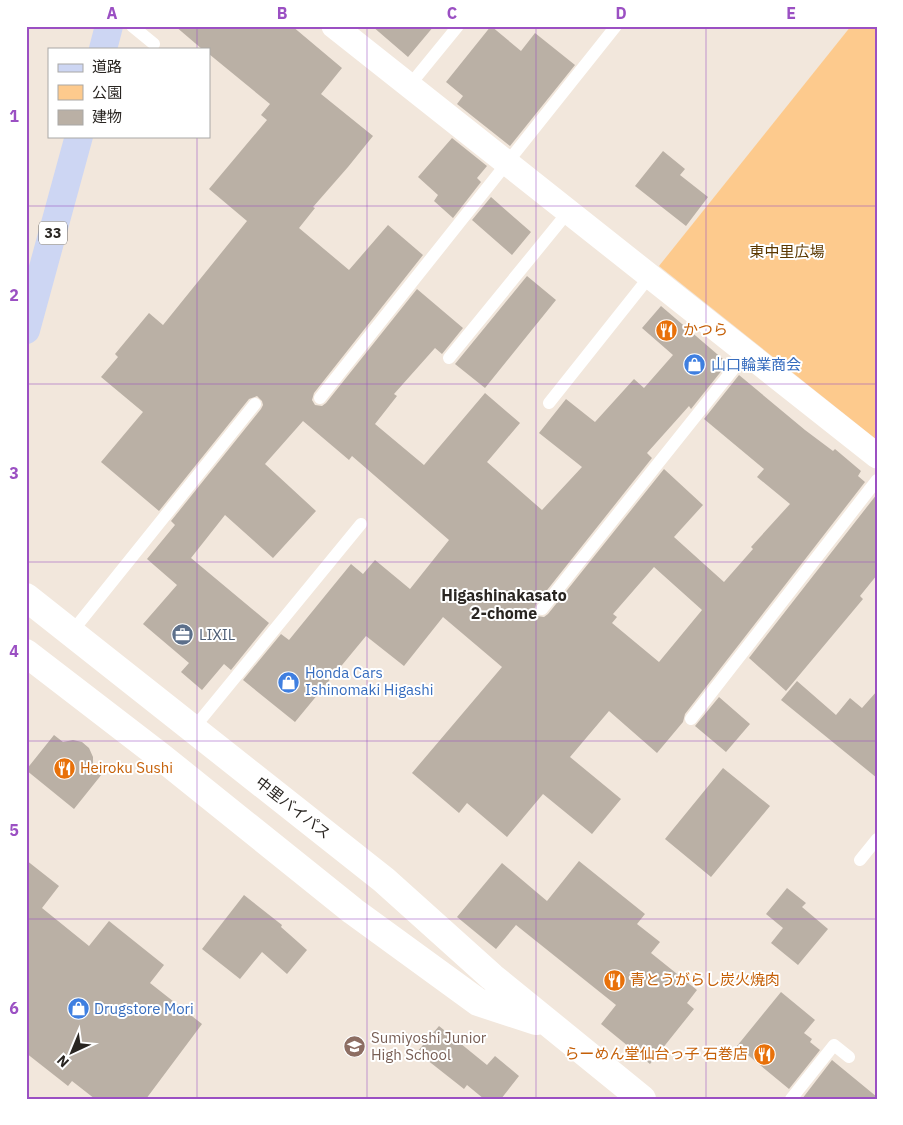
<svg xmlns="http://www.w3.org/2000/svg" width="903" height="1125" font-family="'IBM Plex Sans','Noto Sans JP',sans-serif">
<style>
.green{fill:#fdca8d}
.building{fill:#bab0a5;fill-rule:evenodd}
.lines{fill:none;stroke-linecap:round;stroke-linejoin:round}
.service{stroke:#fff;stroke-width:12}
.minor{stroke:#fff;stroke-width:25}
.tertiary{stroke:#fff;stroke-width:28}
.primary{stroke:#cdd6f3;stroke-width:28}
.grid{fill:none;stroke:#9b50c3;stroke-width:1;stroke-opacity:0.55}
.labels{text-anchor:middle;stroke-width:4;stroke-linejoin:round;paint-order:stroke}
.shield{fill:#fff;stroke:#696664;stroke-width:1}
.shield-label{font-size:14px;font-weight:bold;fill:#292521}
.park-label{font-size:15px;fill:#5b3801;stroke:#fff}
.food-label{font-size:15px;fill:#c56008;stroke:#fff;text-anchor:start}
.shop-label{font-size:15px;fill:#366cbe;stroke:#fff;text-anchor:start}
.service-label{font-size:15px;fill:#4e5e75;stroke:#fff;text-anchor:start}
.street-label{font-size:15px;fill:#292521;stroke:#fff}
.education-label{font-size:15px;fill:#785e54;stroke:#fff;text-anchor:start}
.neighbourhood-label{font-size:16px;font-weight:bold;fill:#292521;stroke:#fff}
.neatline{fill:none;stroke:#9b50c3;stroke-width:2}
.grid-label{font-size:16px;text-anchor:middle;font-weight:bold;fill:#9b50c3}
</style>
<rect width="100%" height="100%" fill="#f2e7dc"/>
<path class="green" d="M851 26H877V440L659 266Z"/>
<path class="building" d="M175 26H292L342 68 321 94 373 136 348 167 313 207 315 208 299 228 349 270 388 225 423 255 314 393 312 400 315 405 322 406 326 403 417 289 463 328 442 354 435 348 394 394 397 396 375 424 424 465 485 393 520 423 487 462 542 510 582 467 539 433 566 399 595 422 634 379 644 388 673 355 642 328 661 306 724 360 723 361 727 364 691 409 689 406 647 453 652 458 536 604 534 611 537 616 544 617 548 614 664 469 703 505 674 537 724 582 753 549 751 547 790 504 757 477 764 469 704 419 739 375 805 430 833 451 835 449 861 471 858 476 865 482 685 714 683 722 657 753 609 711 570 757 621 799 592 834 543 794 507 837 467 803 459 813 412 773 502 667 443 617 404 666 366 636 295 722 243 680 281 634 289 640 351 564 363 574 375 560 410 589 449 540 352 456 349 460 303 421 265 464 316 511 273 558 225 515 191 558 269 623 231 670 224 664 202 690 181 672 189 663 143 624 177 585 147 559 175 525 171 521 261 409 263 405 262 401 257 396 249 399 159 511 101 462 143 412 101 377 118 357 115 354 149 313 163 325 247 221 209 189 267 120 261 115 270 104 209 54V49H202ZM654 567 702 610 659 662 612 623 617 617 613 614Z
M372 26H434L408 57Z
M491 26 521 51 535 33 575 65 510 146 457 104 463 96 446 82Z
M452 138 487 166 477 178 481 182 453 218 434 201 438 195 418 177Z
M663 151 685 169 680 175 708 197 686 226 635 186Z
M491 197 531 232 512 255 472 220Z
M527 276 556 300 485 388 455 364Z
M877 494V575L860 596 863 599 786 691 749 658Z
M797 681 836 715 850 698 862 708 877 691V778L781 700Z
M719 697 750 724 726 752 695 726Z
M54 735 63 742 73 740 82 742 89 748 93 757V766L102 774 74 809 26 770Z
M723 768 770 806 711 877 665 839Z
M26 860 59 886 42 908 89 946 109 921 164 965 150 983 202 1024 146 1099H95L72 1081 68 1086 26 1053Z
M579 861 645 914 637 924 660 942 651 953 697 990 687 1003 694 1009 650 1064 601 1024 616 1005 516 925 496 949 457 917 502 863 547 901Z
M787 888 806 903 802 907 828 929 798 965 771 943 783 928 766 914Z
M244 895 282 925 281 927 307 950 287 974 262 952 240 979 202 949Z
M781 992 815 1020 804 1033 812 1039 810 1042 820 1050 789 1089 737 1046Z
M439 1026 487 1065 495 1056 519 1076 501 1099H484L467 1085 464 1089 417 1052Z
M832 1060 877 1097V1099H802Z"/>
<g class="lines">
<path class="service" d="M132 26 154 44
M409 86 458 26
M449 358 568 212
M320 398 616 26
M549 403 650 276
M542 609 747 352
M71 633 255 404
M691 719 877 480
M193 729 361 524
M860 860 877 839
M791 1099 834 1045 849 1057"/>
<path class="minor" d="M334 26 877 456"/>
<path class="tertiary" d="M26 597 384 880 492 977 642 1099
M26 653 160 756 353 911 478 1002 536 1021"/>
<path class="primary" d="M103 49 109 26
M26 330 79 136"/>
</g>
<path class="grid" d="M197 26V49M367 26V1099M536 26V1099M706 26V1099M197 136V1099M26 206H877M26 384H877M26 562H877M26 741H877M26 919H877"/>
<defs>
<symbol id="restaurant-disc" viewBox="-11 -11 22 22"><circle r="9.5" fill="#e8710a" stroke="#fff"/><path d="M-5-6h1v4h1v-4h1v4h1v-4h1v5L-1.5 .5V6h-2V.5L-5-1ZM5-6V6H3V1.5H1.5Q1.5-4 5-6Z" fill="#fff"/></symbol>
<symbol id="shop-disc" viewBox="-11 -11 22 22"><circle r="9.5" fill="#3f7fe0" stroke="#fff"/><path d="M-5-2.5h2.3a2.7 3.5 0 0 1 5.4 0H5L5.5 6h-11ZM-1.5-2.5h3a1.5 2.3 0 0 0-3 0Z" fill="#fff"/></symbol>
<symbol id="office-disc" viewBox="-11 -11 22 22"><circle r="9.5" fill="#5c6f8a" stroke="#fff"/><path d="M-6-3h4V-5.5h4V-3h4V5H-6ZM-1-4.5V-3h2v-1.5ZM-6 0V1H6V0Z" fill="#fff"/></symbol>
<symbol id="school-disc" viewBox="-11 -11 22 22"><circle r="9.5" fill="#8d6e63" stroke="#fff"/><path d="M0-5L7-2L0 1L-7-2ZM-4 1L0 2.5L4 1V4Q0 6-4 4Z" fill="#fff"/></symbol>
</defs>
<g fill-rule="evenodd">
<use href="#restaurant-disc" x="654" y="318" width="25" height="25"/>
<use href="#shop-disc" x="682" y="352" width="25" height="25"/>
<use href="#office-disc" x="170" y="622" width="25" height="25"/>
<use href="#shop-disc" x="276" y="670" width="25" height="25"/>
<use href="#restaurant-disc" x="52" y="756" width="25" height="25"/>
<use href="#restaurant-disc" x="602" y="968" width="25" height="25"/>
<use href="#shop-disc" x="66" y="996" width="25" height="25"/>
<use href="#school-disc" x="342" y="1034" width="25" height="25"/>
<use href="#restaurant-disc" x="752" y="1042" width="25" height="25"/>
</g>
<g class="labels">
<rect class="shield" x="39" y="221.5" width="28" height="23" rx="4"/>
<g class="shield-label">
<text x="53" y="238">33</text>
</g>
<g class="park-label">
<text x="787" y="257">東中里広場</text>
</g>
<g class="food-label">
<text x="683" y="335">かつら</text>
<text x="80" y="773">Heiroku Sushi</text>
<text x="630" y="985">青とうがらし炭火焼肉</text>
<text x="748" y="1059" text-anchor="end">らーめん堂仙台っ子 石巻店</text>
</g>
<g class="shop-label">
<text x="711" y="370">山口輪業商会</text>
<text x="305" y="678">Honda Cars<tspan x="305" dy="17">Ishinomaki Higashi</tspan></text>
<text x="94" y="1014">Drugstore Mori</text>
</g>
<g class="service-label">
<text x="199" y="640">LIXIL</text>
</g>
<g class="street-label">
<text transform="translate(293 808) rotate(38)" y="5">中里バイパス</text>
</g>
<g class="education-label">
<text x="371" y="1043">Sumiyoshi Junior<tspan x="371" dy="17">High School</tspan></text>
</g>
<g class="neighbourhood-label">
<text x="504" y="601">Higashinakasato<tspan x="504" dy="18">2-chome</tspan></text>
</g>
</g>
<rect width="903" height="1125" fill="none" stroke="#ffffff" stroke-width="55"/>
<rect x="48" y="48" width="162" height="90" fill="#ffffff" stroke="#a9a8a6"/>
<rect x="58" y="64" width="25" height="8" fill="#cdd6f3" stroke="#a9a8a6"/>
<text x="92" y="72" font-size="15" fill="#292521">道路</text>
<rect x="58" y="85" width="25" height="15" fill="#fdca8d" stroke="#a9a8a6"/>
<text x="92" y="98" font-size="15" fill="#292521">公園</text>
<rect x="58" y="110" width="25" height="15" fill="#bab0a5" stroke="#a9a8a6"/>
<text x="92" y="122" font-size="15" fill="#292521">建物</text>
<g transform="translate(72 1052) rotate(224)" stroke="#ffffff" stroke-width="4" paint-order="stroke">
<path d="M0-4L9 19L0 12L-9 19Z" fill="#292521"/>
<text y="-8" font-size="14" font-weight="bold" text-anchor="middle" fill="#292521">N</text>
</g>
<rect x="28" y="28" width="848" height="1070" class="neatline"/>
<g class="grid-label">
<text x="112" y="19">A</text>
<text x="282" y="19">B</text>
<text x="452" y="19">C</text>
<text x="621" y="19">D</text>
<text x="791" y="19">E</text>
<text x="14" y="122">1</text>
<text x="14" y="301">2</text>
<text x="14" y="479">3</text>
<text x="14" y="657">4</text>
<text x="14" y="836">5</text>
<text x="14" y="1014">6</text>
</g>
</svg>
